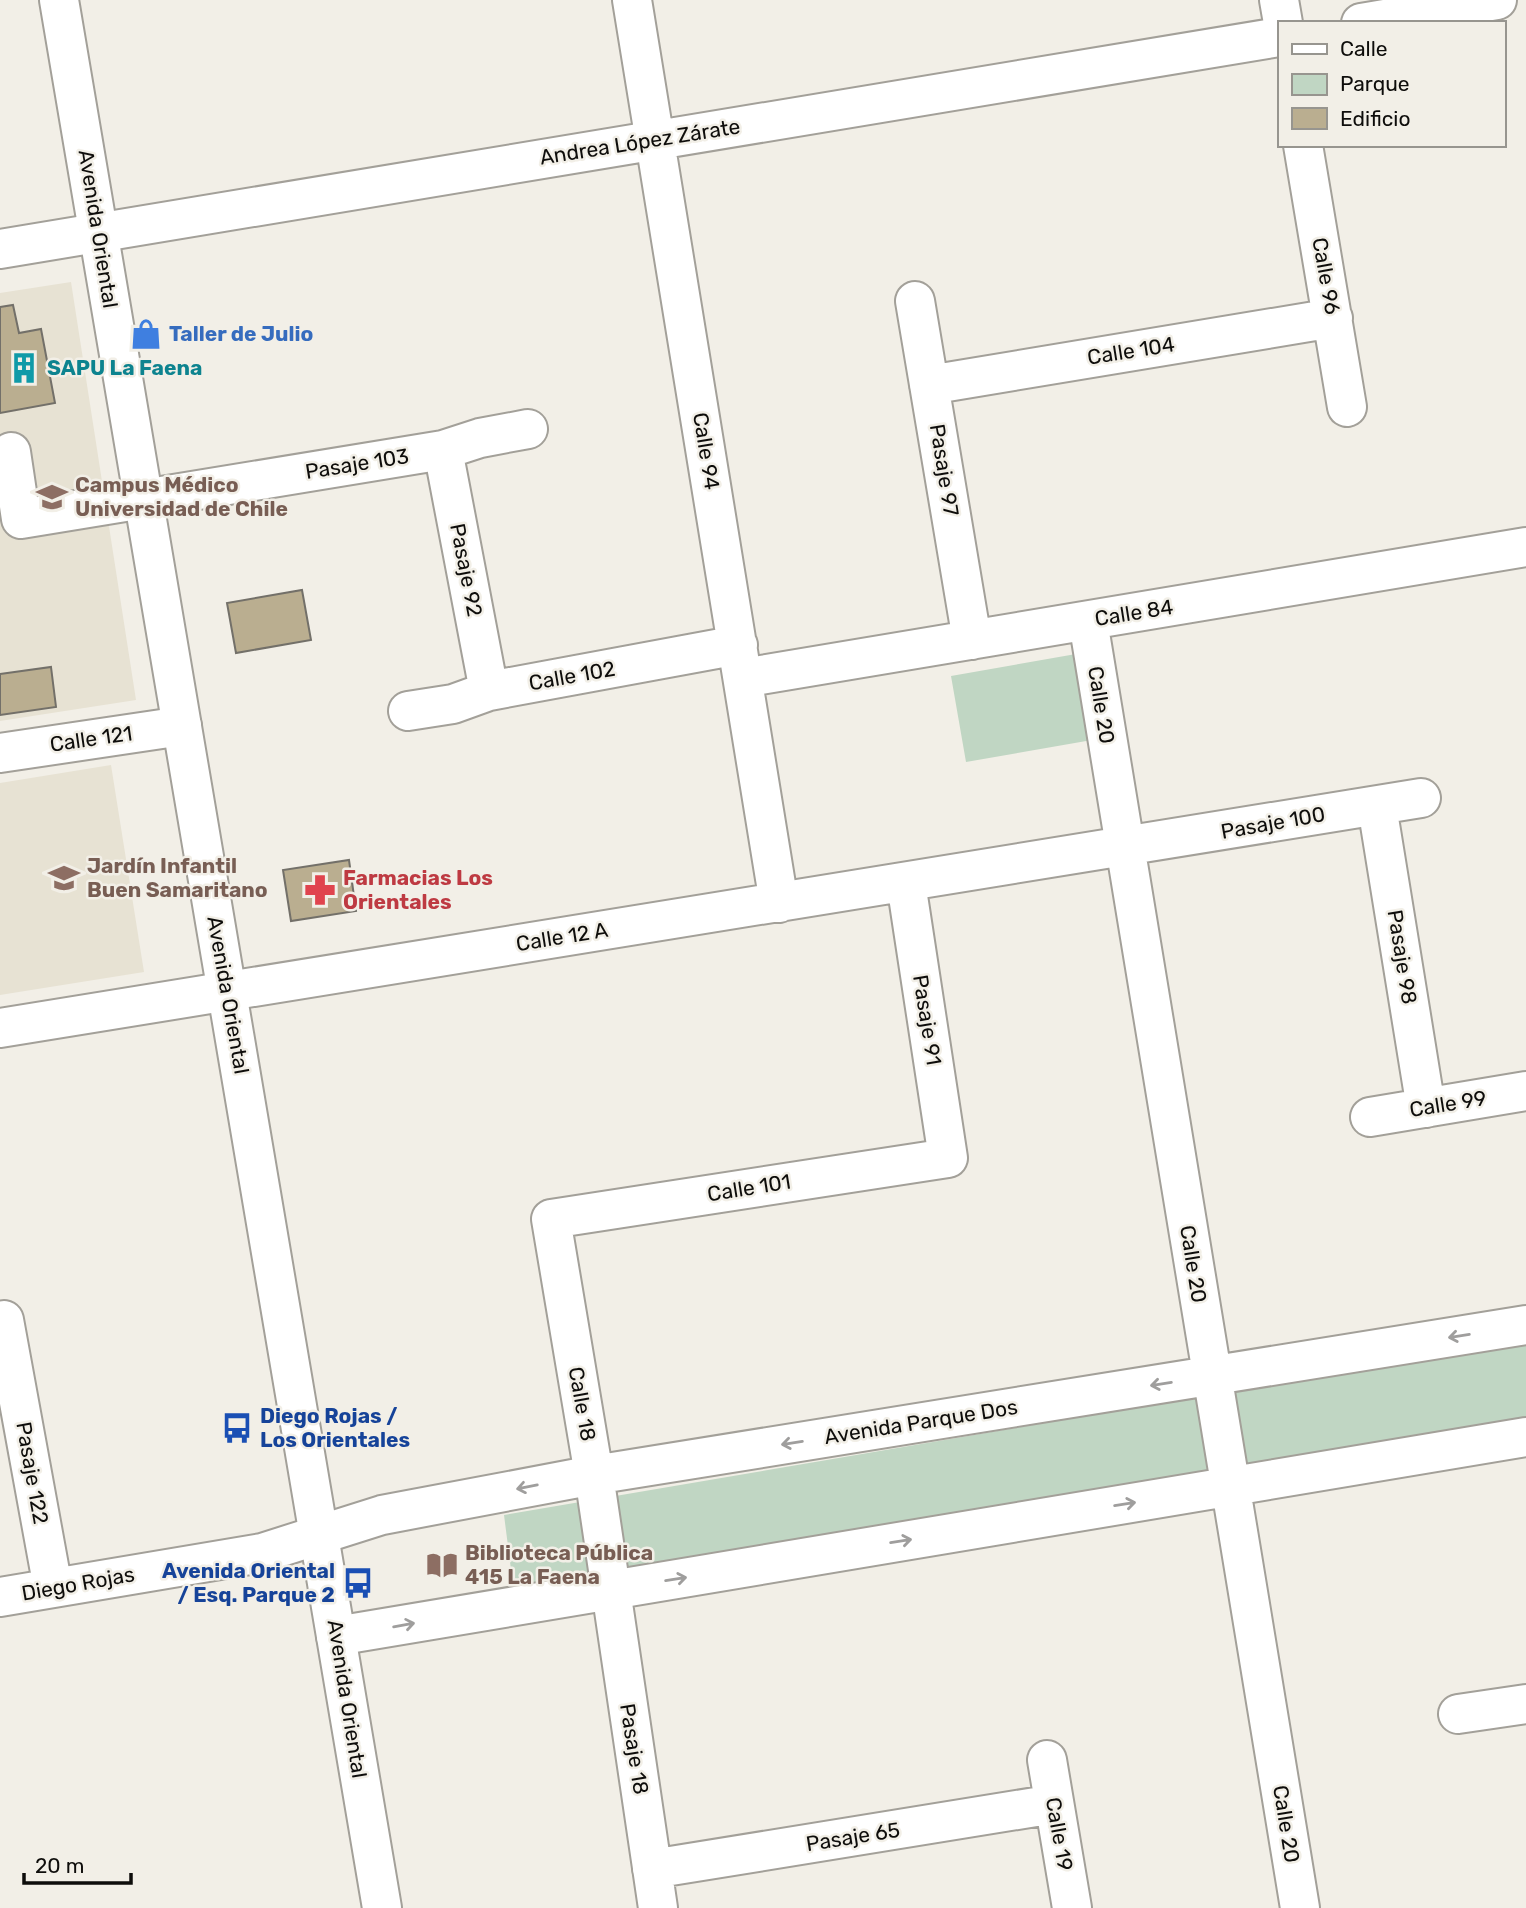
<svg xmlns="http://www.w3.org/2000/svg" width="1526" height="1908" font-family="Rubik,sans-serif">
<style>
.built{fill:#e7e2d3}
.green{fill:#c0d6c3}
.building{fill:#baae90;stroke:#737069;stroke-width:2}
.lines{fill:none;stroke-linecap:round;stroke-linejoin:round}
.minor-casing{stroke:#a3a099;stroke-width:42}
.major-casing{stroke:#a3a099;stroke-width:42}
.minor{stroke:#fff;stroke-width:38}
.major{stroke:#fff;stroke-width:38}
.oneway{stroke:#9f9e9d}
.labels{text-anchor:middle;stroke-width:5;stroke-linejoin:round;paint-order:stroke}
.street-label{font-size:21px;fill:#0e0d0b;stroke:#f2efe7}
.shop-label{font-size:21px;font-weight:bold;fill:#366cbe;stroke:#f2efe7;text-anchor:start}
.culture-label{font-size:21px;font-weight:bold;fill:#0d838f;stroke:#f2efe7;text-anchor:start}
.education-label{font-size:21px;font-weight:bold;fill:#785e54;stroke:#f2efe7;text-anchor:start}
.health-label{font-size:21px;font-weight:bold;fill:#be3a42;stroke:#f2efe7;text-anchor:start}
.transit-label{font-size:21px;font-weight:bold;fill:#164399;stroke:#f2efe7;text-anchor:start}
</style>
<rect width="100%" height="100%" fill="#f2efe7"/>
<path class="built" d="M71 282 136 700 0 721V293Z
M111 765 144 972 0 995V783Z"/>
<path class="green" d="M1076 654 1092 740 966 762 951 676Z
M1526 1341V1423L514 1593 504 1515Z"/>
<path class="building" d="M13 305 19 333 41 329 55 403 0 413V307Z
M302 590 311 640 236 653 227 603Z
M51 667 56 707 0 715V674Z
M349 860 356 911 291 921 283 870Z"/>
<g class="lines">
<defs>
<path id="minor" d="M632 0 779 903
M1279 0 1283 23
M1361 23 1497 0
M1303 145 1347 407
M0 249 1279 37
M915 301 972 640
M929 385 1333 318
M443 450 489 691
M11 452 21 519 443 450 480 438 528 429
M1088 621 1300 1908
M743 678 1526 547
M408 711 453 704 489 691 738 645
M0 753 182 726
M1377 806 1426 1108
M0 1028 1421 798
M1370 1117 1526 1091
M0 1321 4 1320 53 1588
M0 1597 262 1553 382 1515 594 1475 1526 1325
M336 1636 1526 1437
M1458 1714 1526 1704
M1047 1760 1072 1908
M652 1869 1054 1804
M658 1908 594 1475 551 1219 948 1158 906 883"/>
<path id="major" d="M59 0 382 1908"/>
</defs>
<use href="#minor" class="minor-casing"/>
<use href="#major" class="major-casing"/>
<use href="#minor" class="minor"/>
<use href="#major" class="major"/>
</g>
<defs><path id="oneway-shaft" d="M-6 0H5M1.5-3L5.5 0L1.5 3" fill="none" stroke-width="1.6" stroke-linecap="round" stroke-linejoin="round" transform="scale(1.75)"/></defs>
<g class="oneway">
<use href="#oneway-shaft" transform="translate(1459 1336) rotate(171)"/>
<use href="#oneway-shaft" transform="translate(1161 1384) rotate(171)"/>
<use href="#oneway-shaft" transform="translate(792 1443) rotate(171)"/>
<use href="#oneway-shaft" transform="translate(527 1487) rotate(169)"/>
<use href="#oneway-shaft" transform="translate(1125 1504) rotate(-9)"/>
<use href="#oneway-shaft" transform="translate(901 1541) rotate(-9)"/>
<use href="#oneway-shaft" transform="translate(676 1579) rotate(-9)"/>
<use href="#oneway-shaft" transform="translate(404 1625) rotate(-10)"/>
</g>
<defs>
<symbol id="shop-bare" viewBox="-9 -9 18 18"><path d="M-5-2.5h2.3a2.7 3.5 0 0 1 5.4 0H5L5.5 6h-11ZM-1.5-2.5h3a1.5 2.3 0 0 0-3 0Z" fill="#3f7fe0" stroke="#f2efe7" stroke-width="2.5" paint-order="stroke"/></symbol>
<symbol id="building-bare" viewBox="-9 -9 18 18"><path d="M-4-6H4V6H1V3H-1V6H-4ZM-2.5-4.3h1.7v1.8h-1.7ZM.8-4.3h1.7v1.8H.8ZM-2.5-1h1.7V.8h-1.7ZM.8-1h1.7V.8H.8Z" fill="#0f9aa8" stroke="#f2efe7" stroke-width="2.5" paint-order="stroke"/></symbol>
<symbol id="university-bare" viewBox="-9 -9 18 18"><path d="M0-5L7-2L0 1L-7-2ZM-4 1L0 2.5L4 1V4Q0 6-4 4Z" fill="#8d6e63" stroke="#f2efe7" stroke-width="2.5" paint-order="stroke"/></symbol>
<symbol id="school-bare" viewBox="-9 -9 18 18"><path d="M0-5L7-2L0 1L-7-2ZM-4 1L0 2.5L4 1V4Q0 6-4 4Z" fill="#8d6e63" stroke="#f2efe7" stroke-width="2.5" paint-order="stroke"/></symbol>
<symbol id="pharmacy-bare" viewBox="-9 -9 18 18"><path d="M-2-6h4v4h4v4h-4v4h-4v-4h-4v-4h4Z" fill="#e0444e" stroke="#f2efe7" stroke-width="2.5" paint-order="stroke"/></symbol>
<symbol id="bus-bare" viewBox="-9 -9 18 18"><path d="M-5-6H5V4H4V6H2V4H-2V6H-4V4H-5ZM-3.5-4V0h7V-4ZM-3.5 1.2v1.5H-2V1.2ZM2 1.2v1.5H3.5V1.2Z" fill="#1a4fb4" stroke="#f2efe7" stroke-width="2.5" paint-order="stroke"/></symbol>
<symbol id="library-bare" viewBox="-9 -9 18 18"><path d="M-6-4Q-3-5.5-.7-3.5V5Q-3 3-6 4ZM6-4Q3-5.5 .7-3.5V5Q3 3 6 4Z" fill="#8d6e63" stroke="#f2efe7" stroke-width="2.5" paint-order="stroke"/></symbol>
</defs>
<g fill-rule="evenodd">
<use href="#shop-bare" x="124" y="312" width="44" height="44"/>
<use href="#building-bare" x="2" y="346" width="44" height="44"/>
<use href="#university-bare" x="30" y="475" width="44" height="44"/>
<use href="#school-bare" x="42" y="856" width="44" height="44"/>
<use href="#pharmacy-bare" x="298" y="868" width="44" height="44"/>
<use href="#bus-bare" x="215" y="1406" width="44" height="44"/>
<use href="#library-bare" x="420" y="1543" width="44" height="44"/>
<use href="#bus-bare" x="336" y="1561" width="44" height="44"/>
</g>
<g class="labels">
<g class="street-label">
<text transform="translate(640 142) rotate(-9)" y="7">Andrea López Zárate</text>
<text transform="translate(98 229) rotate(81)" y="7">Avenida Oriental</text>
<text transform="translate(1326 276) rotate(80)" y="7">Calle 96</text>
<text transform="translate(1131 351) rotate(-9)" y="7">Calle 104</text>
<text transform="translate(706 451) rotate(81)" y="7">Calle 94</text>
<text transform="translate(357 464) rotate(-9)" y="7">Pasaje 103</text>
<text transform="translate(944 470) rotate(81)" y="7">Pasaje 97</text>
<text transform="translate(466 570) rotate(79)" y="7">Pasaje 92</text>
<text transform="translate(1134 613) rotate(-9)" y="7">Calle 84</text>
<text transform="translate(572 676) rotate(-10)" y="7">Calle 102</text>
<text transform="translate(1101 705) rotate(81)" y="7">Calle 20</text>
<text transform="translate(91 739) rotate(-8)" y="7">Calle 121</text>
<text transform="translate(1273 823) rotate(-10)" y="7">Pasaje 100</text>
<text transform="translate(562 937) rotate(-9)" y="7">Calle 12 A</text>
<text transform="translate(1402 957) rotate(81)" y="7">Pasaje 98</text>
<text transform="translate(228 995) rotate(80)" y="7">Avenida Oriental</text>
<text transform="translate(927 1020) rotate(81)" y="7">Pasaje 91</text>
<text transform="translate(1448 1104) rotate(-9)" y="7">Calle 99</text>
<text transform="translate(749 1188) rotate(-9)" y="7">Calle 101</text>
<text transform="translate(1193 1264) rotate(81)" y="7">Calle 20</text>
<text transform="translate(582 1404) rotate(80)" y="7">Calle 18</text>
<text transform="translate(921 1422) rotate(-9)" y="7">Avenida Parque Dos</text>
<text transform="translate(32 1473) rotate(80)" y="7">Pasaje 122</text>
<text transform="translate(78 1584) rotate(-10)" y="7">Diego Rojas</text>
<text transform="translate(347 1699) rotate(81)" y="7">Avenida Oriental</text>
<text transform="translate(634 1749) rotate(81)" y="7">Pasaje 18</text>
<text transform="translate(1286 1824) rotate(81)" y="7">Calle 20</text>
<text transform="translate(1059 1834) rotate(80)" y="7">Calle 19</text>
<text transform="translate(853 1837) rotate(-9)" y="7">Pasaje 65</text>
</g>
<g class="shop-label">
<text x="169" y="341">Taller de Julio</text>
</g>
<g class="culture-label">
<text x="47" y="375">SAPU La Faena</text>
</g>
<g class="education-label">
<text x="75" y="492">Campus Médico<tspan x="75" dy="24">Universidad de Chile</tspan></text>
<text x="87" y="873">Jardín Infantil<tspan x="87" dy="24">Buen Samaritano</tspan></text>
<text x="465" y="1560">Biblioteca Pública<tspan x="465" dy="24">415 La Faena</tspan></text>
</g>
<g class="health-label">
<text x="343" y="885">Farmacias Los<tspan x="343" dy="24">Orientales</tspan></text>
</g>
<g class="transit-label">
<text x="260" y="1423">Diego Rojas /<tspan x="260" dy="24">Los Orientales</tspan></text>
<text x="335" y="1578" text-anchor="end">Avenida Oriental<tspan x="335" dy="24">/ Esq. Parque 2</tspan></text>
</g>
</g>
<rect x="1278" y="21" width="228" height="126" fill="#f2efe7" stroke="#97958f" stroke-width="2"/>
<rect x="1292" y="44" width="35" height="10" fill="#ffffff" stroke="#97958f" stroke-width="2"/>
<text x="1340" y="56" font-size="21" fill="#0e0d0b">Calle</text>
<rect x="1292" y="74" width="35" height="21" fill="#c0d6c3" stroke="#97958f" stroke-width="2"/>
<text x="1340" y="91" font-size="21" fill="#0e0d0b">Parque</text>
<rect x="1292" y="108" width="35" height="21" fill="#baae90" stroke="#97958f" stroke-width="2"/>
<text x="1340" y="126" font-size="21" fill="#0e0d0b">Edificio</text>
<path d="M24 1873v10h107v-10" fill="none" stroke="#0e0d0b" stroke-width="3.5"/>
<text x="35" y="1873" font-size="21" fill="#0e0d0b" stroke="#f2efe7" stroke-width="5" paint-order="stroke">20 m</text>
</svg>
